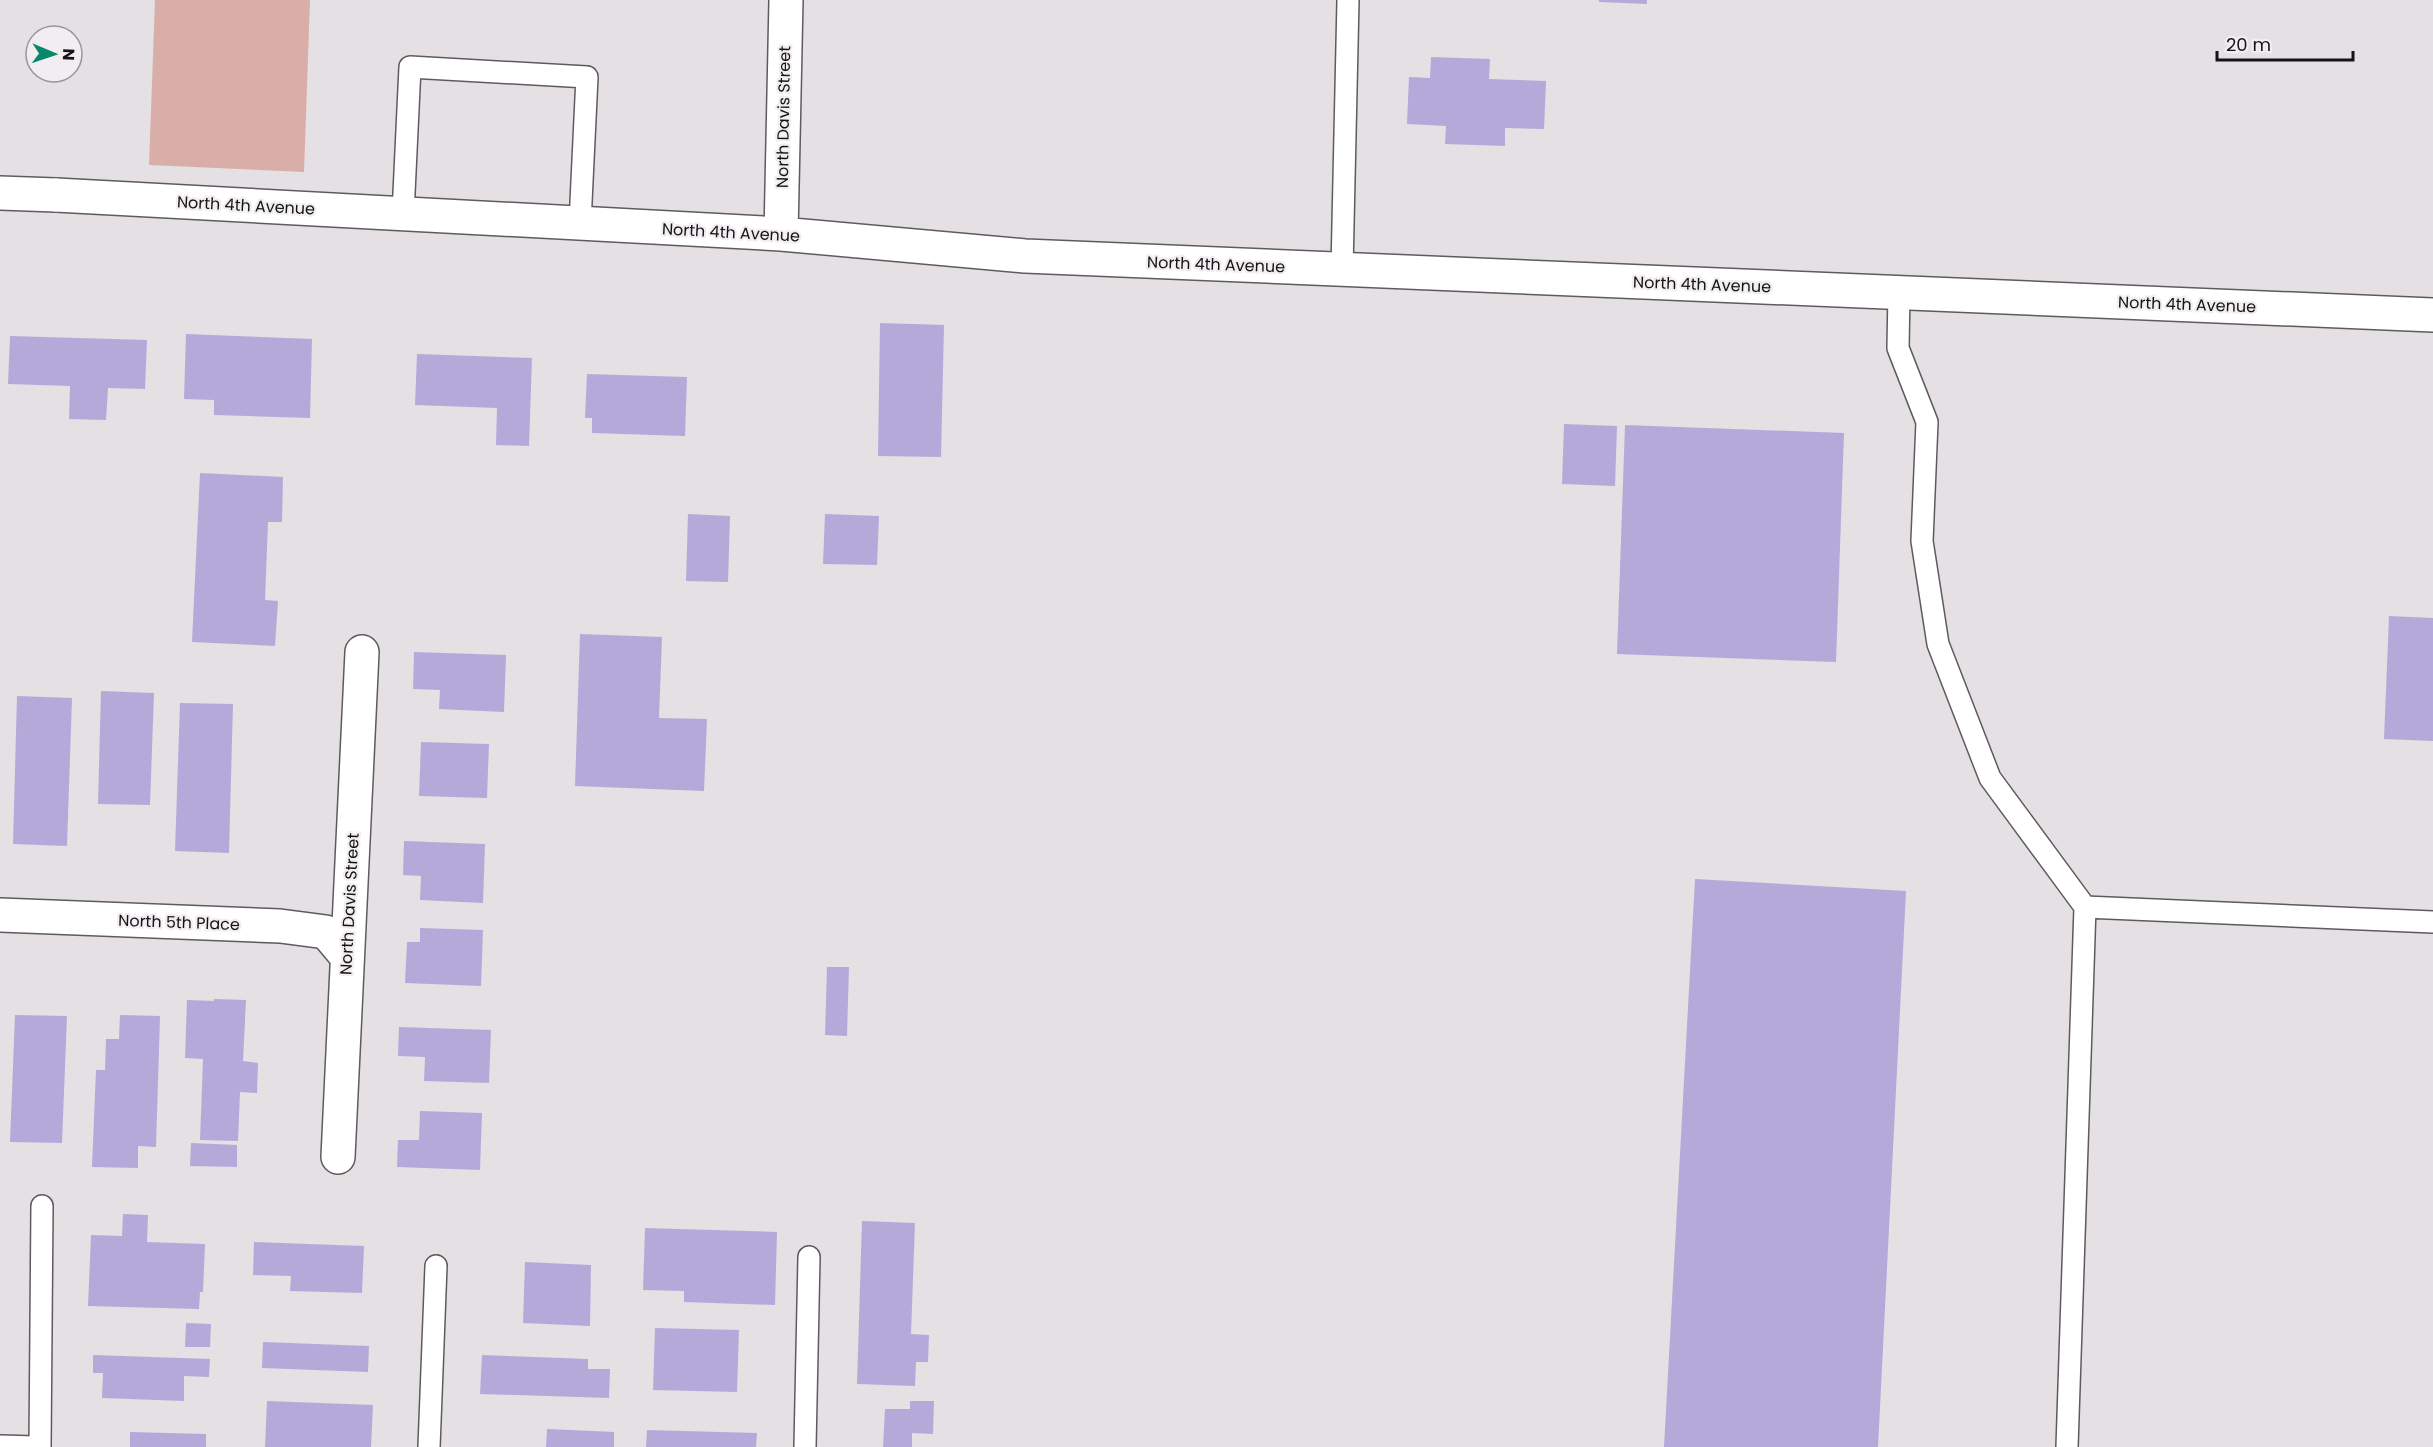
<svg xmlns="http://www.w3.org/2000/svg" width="2433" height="1447" font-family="Poppins,sans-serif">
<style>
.green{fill:#d9aea8}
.building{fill:#b4aad9}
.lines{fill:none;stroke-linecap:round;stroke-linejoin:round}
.service-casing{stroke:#5e5b5e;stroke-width:24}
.minor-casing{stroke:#5e5b5e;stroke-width:36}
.tertiary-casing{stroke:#5e5b5e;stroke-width:36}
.service{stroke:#fff;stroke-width:21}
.minor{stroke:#fff;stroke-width:33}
.tertiary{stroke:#fff;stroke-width:33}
.labels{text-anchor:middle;stroke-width:4.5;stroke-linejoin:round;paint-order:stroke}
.street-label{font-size:16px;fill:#151415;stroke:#f1edf1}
</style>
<rect width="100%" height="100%" fill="#e4e0e4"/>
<path class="green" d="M155 0H310L304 172 149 165Z"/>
<path class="building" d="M1599 0H1647V4L1599 2Z
M1431 57 1490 59 1489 79 1546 81 1544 129 1505 128V146L1445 144 1446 126 1407 124 1409 77 1430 78Z
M880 323 944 325 941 457 878 456Z
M186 334 312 339 310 418 214 415V400L184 399Z
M10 336 147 340 145 389 108 388 106 420 69 419 70 386 8 384Z
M417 354 532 358 529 446 496 445 497 408 415 405Z
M587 374 687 377 685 436 592 433V418H585Z
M1564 424 1617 426 1615 486 1562 484Z
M1625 425 1844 433 1836 662 1617 654Z
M200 473 283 477 282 522H268L265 600 278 601 275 646 192 642Z
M688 514 730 516 728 582 686 581Z
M825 514 879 516 877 565 823 564Z
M2389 616 2433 618V741L2384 739Z
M580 634 662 637 659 718 707 719 704 791 575 786Z
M414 652 506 655 504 712 439 709 440 690 413 689Z
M101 691 154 693 150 805 98 804Z
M17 696 72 698 67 846 13 844Z
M180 703 233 704 229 853 175 851Z
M421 742 489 744 487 798 419 796Z
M404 841 485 844 483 903 420 900 421 876 403 875Z
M1695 879 1906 891 1878 1447H1664Z
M420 928 483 930 481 986 405 983 407 942H420Z
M827 967H849L847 1036 825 1035Z
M214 999 246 1000 243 1061 258 1063 257 1093 240 1092 238 1141 200 1140 203 1059 185 1058 187 1000 214 1001Z
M15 1015 67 1016 62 1143 10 1142Z
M120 1015 160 1016 156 1147 138 1146V1168L92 1167 96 1070H105L106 1039H119Z
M399 1027 491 1030 489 1083 424 1081 425 1057 398 1056Z
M420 1111 482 1113 480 1170 397 1167 398 1140H419Z
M191 1143 237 1145V1167L190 1166Z
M123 1214 148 1215 147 1242 205 1244 203 1292H200L199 1309 88 1306 91 1235 122 1236Z
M862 1221 915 1223 911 1334 929 1335 928 1362H916L915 1386 857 1384Z
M645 1228 777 1232 775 1305 684 1302V1291L643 1290Z
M254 1242 364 1246 362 1293 290 1291 291 1276 253 1275Z
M525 1262 591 1265 590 1326 523 1323Z
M186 1323 211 1324 210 1347H185Z
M655 1328 739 1330 737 1392 653 1390Z
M263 1342 369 1346 368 1372 262 1368Z
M93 1355 210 1359 209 1377 184 1376V1401L102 1398 103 1373H93Z
M482 1355 588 1359V1369H610L609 1398 480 1394Z
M267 1401 373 1405 371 1447H265Z
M910 1401H934L933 1434 912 1433V1447H883L885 1409H910Z
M547 1429 614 1432V1447H546Z
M647 1430 757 1433 756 1447H646Z
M130 1432 206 1434V1447H130Z"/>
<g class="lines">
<defs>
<path id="service" d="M403 214 410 67 587 77 580 223
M1342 269 1348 0
M1899 292 1898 348 1927 422 1922 541 1938 644 1990 778 2085 907
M0 1446 35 1447
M40 1447 42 1206
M429 1447 436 1266
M805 1447 809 1257
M2067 1447 2085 907 2433 922"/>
<path id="minor" d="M56 195 781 234 1025 256 2433 315
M781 234 786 0
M0 915 280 926 326 932 347 957
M338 1157 362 652"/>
<path id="tertiary" d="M0 193 56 195"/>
</defs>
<use href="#service" class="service-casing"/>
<use href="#minor" class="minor-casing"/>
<use href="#tertiary" class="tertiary-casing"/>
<use href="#service" class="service"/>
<use href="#minor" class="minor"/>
<use href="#tertiary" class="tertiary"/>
</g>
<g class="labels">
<g class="street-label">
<text transform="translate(783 117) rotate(-89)" y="6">North Davis Street</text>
<text transform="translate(246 205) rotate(3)" y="6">North 4th Avenue</text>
<text transform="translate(731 232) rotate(3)" y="6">North 4th Avenue</text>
<text transform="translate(1216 264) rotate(2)" y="6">North 4th Avenue</text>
<text transform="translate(1702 284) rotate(2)" y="6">North 4th Avenue</text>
<text transform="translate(2187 304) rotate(2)" y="6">North 4th Avenue</text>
<text transform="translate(349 904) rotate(-87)" y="6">North Davis Street</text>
<text transform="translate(179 922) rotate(2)" y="6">North 5th Place</text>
</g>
</g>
<g transform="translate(54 54) rotate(92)"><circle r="28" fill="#f1edf1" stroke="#999699" stroke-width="1.5"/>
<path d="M0-4.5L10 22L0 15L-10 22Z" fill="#08876a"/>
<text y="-9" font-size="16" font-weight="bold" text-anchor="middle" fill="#151415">N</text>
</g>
<path d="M2217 51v9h136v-9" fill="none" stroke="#151415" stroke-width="3"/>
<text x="2226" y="51" font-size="18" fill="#151415" stroke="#f1edf1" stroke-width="4.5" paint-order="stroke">20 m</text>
</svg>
